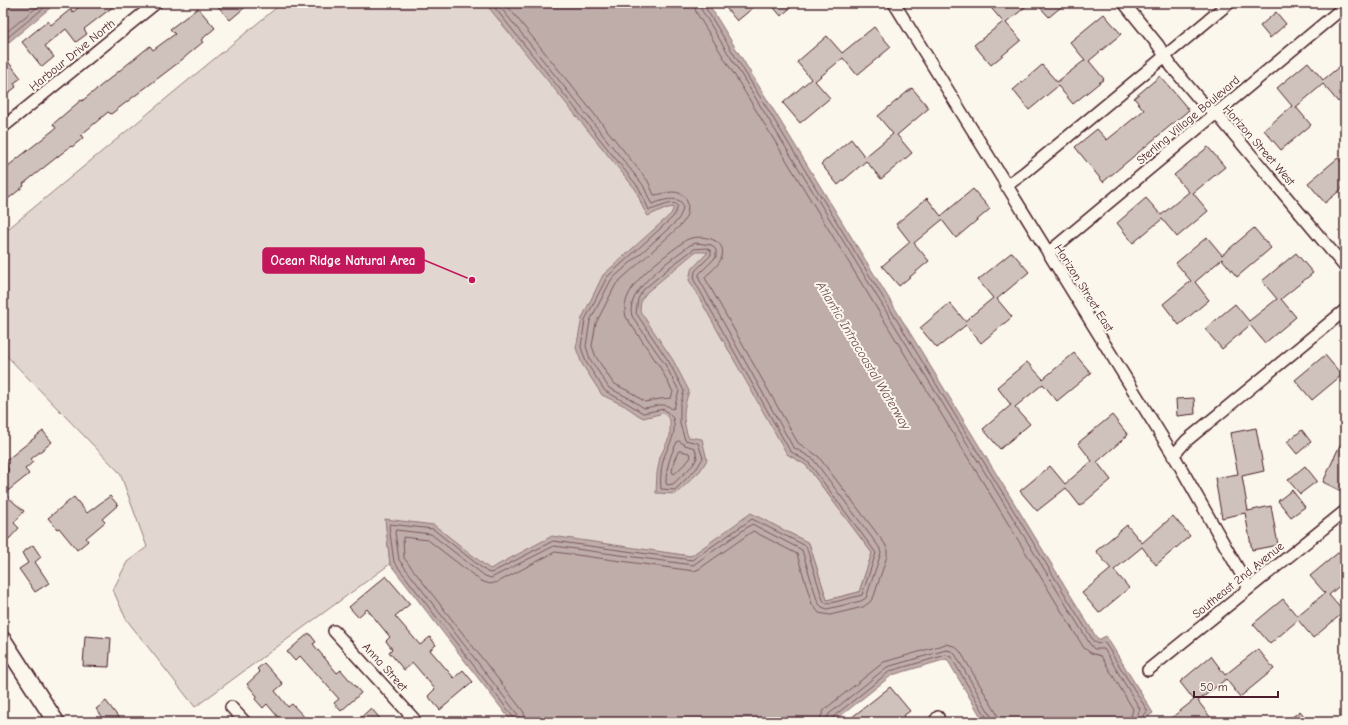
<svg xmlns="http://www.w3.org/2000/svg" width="1348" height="725" font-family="'Comic Neue',sans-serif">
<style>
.green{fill:#e2d7d0;stroke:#967b7e}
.water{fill:#bfadaa;stroke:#907477}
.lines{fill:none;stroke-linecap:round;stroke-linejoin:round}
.shore{stroke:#79585e;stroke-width:1}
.building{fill:#cfc2bc;stroke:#4a1f2b}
.minor-casing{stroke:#4a1f2b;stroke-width:14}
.secondary-casing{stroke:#4a1f2b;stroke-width:19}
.minor{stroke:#fbf7ec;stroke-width:11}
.secondary{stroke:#fbf7ec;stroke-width:16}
.labels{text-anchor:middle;stroke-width:4;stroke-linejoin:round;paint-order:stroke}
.street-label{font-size:12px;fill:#4a1f2b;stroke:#fbf7ec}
.water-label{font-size:13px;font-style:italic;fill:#6d4a51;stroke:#fbf7ec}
.leader{fill:none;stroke:#c2185b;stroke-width:1.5}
.callout-dot{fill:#c2185b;stroke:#fbf7ec;stroke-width:1.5}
.callout{fill:#c2185b;stroke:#c2185b;stroke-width:1.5}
.callout-label{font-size:13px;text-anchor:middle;font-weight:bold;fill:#fff}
</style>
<rect width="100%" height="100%" fill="#fbf7ec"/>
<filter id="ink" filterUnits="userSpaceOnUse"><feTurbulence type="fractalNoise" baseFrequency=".025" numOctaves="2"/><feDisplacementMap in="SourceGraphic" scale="8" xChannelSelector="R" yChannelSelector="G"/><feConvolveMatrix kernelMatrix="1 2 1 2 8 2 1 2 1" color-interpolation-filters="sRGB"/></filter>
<g filter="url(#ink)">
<path class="green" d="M282 3H577L838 397 787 454 806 465 872 553 859 592 827 600 809 543 751 514 691 556 651 551 504 671 386 526 390 564 195 707 126 619 113 590 127 562 147 547 120 473 3 352V233Z"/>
<path class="water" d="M3 3H56L3 47Z
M485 3H708L1098 640 1106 636 1153 713 1146 718 1148 722H984L947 659 892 675 833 722H512L390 564 385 519 434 525 490 569 552 536 691 556 751 513 809 543 827 600 859 592 872 553 806 465 787 454 689 280 691 270 708 252H695L647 292 641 300 640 311 673 360 689 391C683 410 682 417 688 437L702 439 707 460 700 471 676 494 656 493 657 473 660 457 670 436V420L664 413 643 418 638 415 625 406 602 395 582 364 576 348 582 318 603 275 671 214 674 207 663 209 648 216 643 208 636 190Z"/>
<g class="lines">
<path class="shore" d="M491 3 639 188 649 210C656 210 689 191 673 217L607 277 585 320 581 347 586 362 605 391 627 403 643 413 664 409 673 418C677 435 670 442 664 457 661 467 660 479 661 489L675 490 697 468 703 458 698 443 685 440 680 424V407L684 391 669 362 636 313 638 299 643 290 670 267 694 249 707 248 711 251V255L695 271 694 280 790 451 809 463 876 553 862 595 827 604 823 600 806 546 752 519 692 560 553 541 491 573 487 572 433 529 390 524 389 526 394 562 514 718 515 722
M497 3 643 185 651 203 653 204C670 196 694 196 677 221L611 280 590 321 586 346 590 359 609 388 629 398 644 408C654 407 664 401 672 409L674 408 679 391 665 364 632 316C624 290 672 259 690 245L696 243 712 245 716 250V257L699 274V279L793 447 813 459 879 547 881 553 866 598 861 601 827 609 822 607 818 603 802 550 752 524 693 565 554 546 491 578 485 576 431 534 396 530 395 532 399 560 518 715 520 722
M505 3 648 181 654 195C660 195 666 192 673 192 692 193 690 213 682 224L616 284 596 323 592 346 596 357 613 383 632 393 645 402 660 399 671 398 673 392 660 367 626 317C617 286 666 256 686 240 700 233 730 239 721 259 718 266 711 271 706 276L705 278 798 443 818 456 885 544 887 549V556L874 596 870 602 863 607 830 615 819 613 812 604 797 554 753 531 699 569 694 571 555 552 498 582 490 584 481 581 428 540 403 537 404 558 523 711 525 716 526 722
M694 3 696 12 1084 648 1091 653 1101 656 1133 709 1131 717V722
M700 3 701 9 1090 644 1094 649H1104L1140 709 1137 716 1138 722
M705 3V7L1094 642 1098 644 1103 642 1105 643 1147 710V712L1142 717 1143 722
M3 35 42 3
M3 41 50 3
M679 441 685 445 695 448 697 458 693 465 673 484 667 485 666 483C666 468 670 456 677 442Z
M679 451H681L689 453 691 457 688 461 674 474 672 472 674 461Z
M820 722 821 716 825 709 884 662 946 644 954 646 960 651 997 714 998 722
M826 722 827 718 829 714 887 667 946 650 951 651 955 654 991 716 992 722
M831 722 833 717 890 671 946 655 951 657 987 718V722"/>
</g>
<path class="building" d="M84 3H118L84 29 87 34 76 42 66 29 45 46 54 57 42 67 22 42 48 21 51 25 71 9 73 12Z
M215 3H250L230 20Z
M722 3H759L737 21Z
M770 3H796L781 16Z
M987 3H1030L1006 23 1021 40 991 65 974 45 1003 22Z
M1036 3H1066L1049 17Z
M198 8 215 28 201 40 203 42 178 63 111 114 108 112 81 135 83 138 72 147 71 146 23 184 24 186 3 203V159L8 166 56 128 53 124 81 100 82 101 150 46 153 50 175 34 170 29Z
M1276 12 1286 24 1270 38 1260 26Z
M1104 14 1121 34 1089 61 1104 79 1073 104 1058 86 1029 110 1013 90 1042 65 1057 82 1085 60 1070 42Z
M874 27 891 47 857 75 843 58 815 81 830 98 800 123 783 103 811 79 797 62 827 36 842 53Z
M3 55 21 78 14 83 16 87 3 97Z
M1308 62 1323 80 1345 62V96L1338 102 1323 84 1296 107 1311 125 1281 150 1264 130 1292 106 1277 88Z
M1160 76 1189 110 1103 182 1075 147 1097 129 1107 140 1144 110 1134 98Z
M912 88 929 108 897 135 912 153 881 179 866 161 838 185 821 164 851 139 865 157 893 134 878 116Z
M1208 147 1225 167 1193 193 1208 211 1177 237 1162 219 1133 243 1117 223 1146 198 1161 215 1189 192 1174 175Z
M1338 158 1345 166V186L1325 203 1308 183Z
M973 189 990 209 956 238 942 220 914 243 929 261 899 286 882 266 910 242 896 224 927 198 941 216Z
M1254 228 1271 248 1237 277 1222 259 1195 282 1209 300 1179 325 1163 304 1191 281 1176 263 1207 237 1222 255Z
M1012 252 1029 272 997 299 1012 317 981 343 966 325 937 348 920 328 950 303 965 321 993 298 978 280Z
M1296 253 1313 273 1281 299 1296 317 1265 343 1250 325 1222 349 1205 329 1235 304 1249 321 1277 299 1262 281Z
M1074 353 1091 373 1057 401 1043 384 1015 407 1030 424 1000 449 983 429 1011 405 997 387 1027 362 1043 379Z
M1325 355 1342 375 1312 400 1295 380Z
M1194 398 1195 414 1177 416 1176 399Z
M1112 415 1128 435 1097 462 1111 480 1080 506 1066 488 1037 511 1020 491 1050 466 1065 484 1092 461 1078 443Z
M1256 428 1264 471 1242 476 1248 511 1271 506 1278 545 1252 550 1245 513 1222 518 1215 478 1238 474 1230 433Z
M1302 430 1311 442 1297 454 1287 442Z
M43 431 52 442 31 459 33 462 25 469 29 474 4 494 24 511 14 523 19 528 9 539 3 534V474L9 470 3 463Z
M1345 434V493L1323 482Z
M1305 466 1317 481 1300 494 1288 480Z
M1292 490 1305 507 1291 517 1278 501Z
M110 496 118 505 102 519 105 522 86 538 88 541 77 550 59 528 57 529 48 518 74 497 87 513Z
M1173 516 1190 536 1156 565 1142 547 1114 570 1129 588 1099 613 1082 593 1111 569 1096 551 1127 525 1142 543Z
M33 545 41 557 35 562 49 583 35 592 19 569 28 563 22 553Z
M1345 547V581L1329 595 1344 612 1313 638 1298 620 1270 644 1253 624 1283 599 1297 616 1325 593 1310 576Z
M386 576 410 604 395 616 420 645 430 637 436 645 430 650 454 678 463 670 473 682 440 710 428 696 435 689 413 663 404 670 389 652 392 649 386 641 390 637 367 609 358 617 349 607Z
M309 633 316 642 313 644 337 673 341 670 361 693 341 711 334 703 339 699 317 674H316L300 656 295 661 287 652Z
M85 636 111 638 109 667 83 666Z
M1258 649 1274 669 1240 697 1226 679 1198 701 1214 722H1166L1194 700 1180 682 1211 656 1225 675Z
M264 663 283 684 275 691 288 707 292 704 309 722H282L267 704 263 708 255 699 257 696 247 684 260 672 257 669Z
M890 687 910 711 903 716 909 722H846Z
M106 701 122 722H107L96 709Z
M371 708 383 722H356Z
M1300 711 1309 722H1286Z"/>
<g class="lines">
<defs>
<path id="minor" d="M894 3 1177 461 1249 588
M1124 3 1158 45 1172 67 1199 99 1221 119 1345 267
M3 127 156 3
M1006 186 1024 173 1229 3
M1048 253 1345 6
M1173 456 1186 441 1345 310
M334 631 414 719 416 722
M1148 670 1345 511
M231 707 245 722
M934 722 938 717"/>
<path id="secondary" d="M3 640 56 722"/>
</defs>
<use href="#minor" class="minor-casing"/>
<use href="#secondary" class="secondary-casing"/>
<use href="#minor" class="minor"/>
<use href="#secondary" class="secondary"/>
</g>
</g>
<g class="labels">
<g class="street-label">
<text transform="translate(72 55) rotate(-39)" y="4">Harbour Drive North</text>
<text transform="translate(1188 120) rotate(-40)" y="4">Sterling Village Boulevard</text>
<text transform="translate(1259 145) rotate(49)" y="4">Horizon Street West</text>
<text transform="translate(1084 288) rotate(58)" y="4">Horizon Street East</text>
<text transform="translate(1238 580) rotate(-39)" y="4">Southeast 2nd Avenue</text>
<text transform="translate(385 667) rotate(48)" y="4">Anna Street</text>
</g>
<g class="water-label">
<text transform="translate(864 355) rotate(59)" y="5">Atlantic Intracoastal Waterway</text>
</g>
</g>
<path class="leader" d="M472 280L424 260"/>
<circle class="callout-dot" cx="472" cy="280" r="4"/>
<rect class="callout" x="263" y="248" width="161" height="25" rx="4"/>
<g class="callout-label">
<text x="343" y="265">Ocean Ridge Natural Area</text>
</g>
<rect width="1348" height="725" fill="none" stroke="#fbf7ec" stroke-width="16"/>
<rect x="8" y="8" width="1332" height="709" fill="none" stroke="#4a1f2b" stroke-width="1.5" filter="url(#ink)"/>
<path d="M1194 691v6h84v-6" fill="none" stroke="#4a1f2b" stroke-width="2"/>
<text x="1200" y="691" font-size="12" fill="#4a1f2b" stroke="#fbf7ec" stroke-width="3" paint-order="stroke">50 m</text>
</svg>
